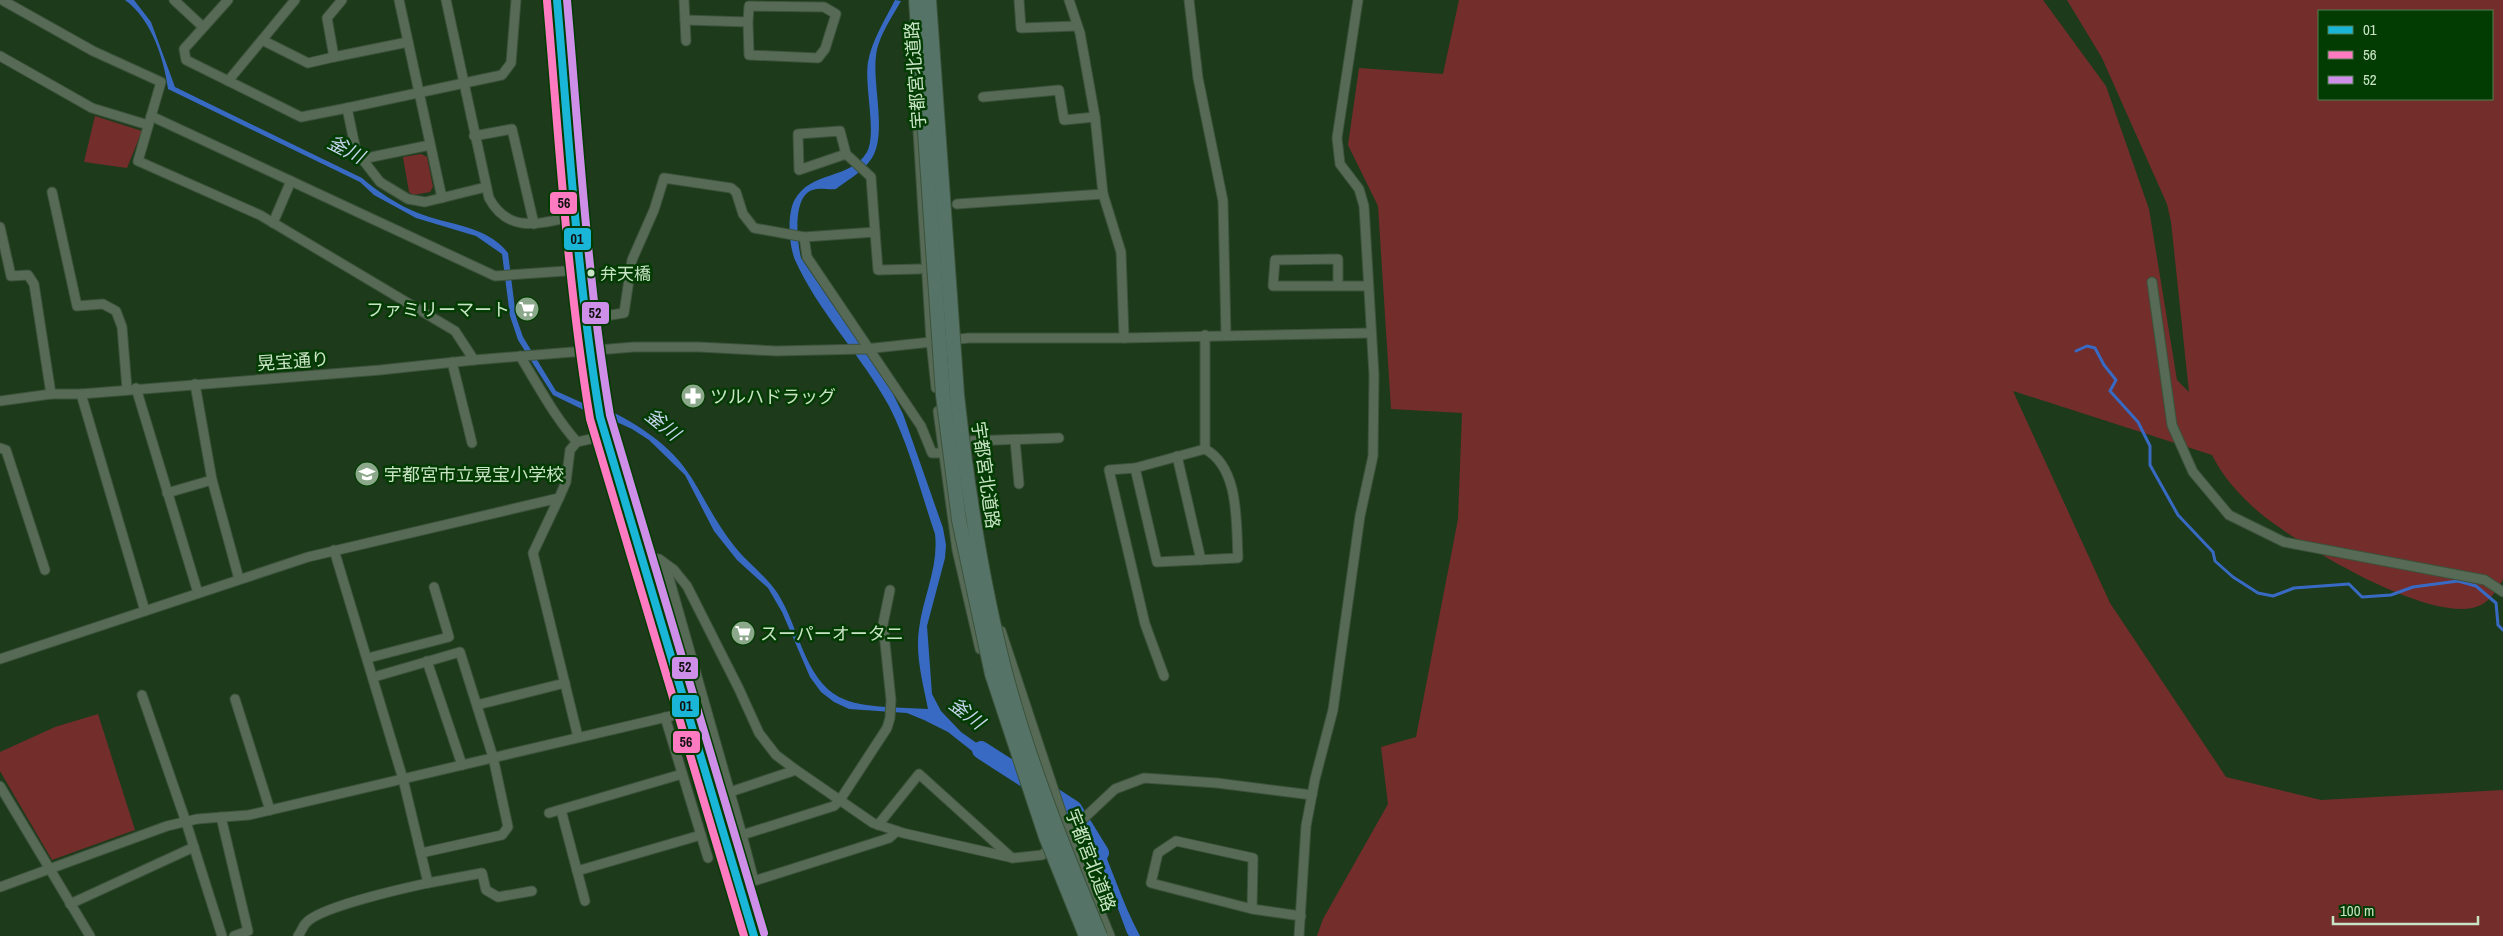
<svg xmlns="http://www.w3.org/2000/svg" width="2503" height="936" viewBox="0 0 2503 936" font-family="'Archivo Narrow','Noto Sans JP',sans-serif">
<style>
.green{fill:#732d2b;fill-rule:evenodd}
.water{fill:#386ac4}
.lines{fill:none;stroke-linecap:round;stroke-linejoin:round}
.stream{stroke:#386ac4;stroke-width:3}
.river{stroke:#386ac4;stroke-width:18}
.minor-casing{stroke:#3c533b;stroke-width:11}
.highway-casing{stroke:#3c533b;stroke-width:16}
.minor{stroke:#576a56;stroke-width:9}
.highway{stroke:#557366;stroke-width:14}
.highway-bridge-casing{stroke:#3c533b;stroke-width:16;stroke-linecap:butt}
.highway-bridge{stroke:#557366;stroke-width:14}
.bus-1-casing{stroke:#033c02;stroke-width:11}
.bus-2-casing{stroke:#033c02;stroke-width:11}
.bus-3-casing{stroke:#033c02;stroke-width:11}
.bus-1{stroke:#1ab6d8;stroke-width:8}
.bus-2{stroke:#fe7ac1;stroke-width:8}
.bus-3{stroke:#ce8fe9;stroke-width:8}
.bus-dot{fill:#c8e4c5;stroke:#033c02;stroke-width:2}
.labels{text-anchor:middle;dominant-baseline:central;stroke-width:5;stroke-linejoin:round;paint-order:stroke}
.bus-label{font-size:17px;fill:#c8e4c5;stroke:#033c02;text-anchor:start}
.street-label{font-size:18px;fill:#c8e4c5;stroke:#033c02}
.poi-label{font-size:18px;fill:#c8e4c5;stroke:#033c02;text-anchor:start}
.water-label{font-size:19px;font-style:italic;fill:#c7d5f0;stroke:#033c02}
.line-badge{stroke:#033c02;stroke-width:2}
.pale-badge-label{font-size:14px;text-anchor:middle;font-weight:bold;fill:#111}
</style>
<rect width="100%" height="100%" fill="#1d3a1b"/>
<g class="green">
<path d="M1459,0h584l63,86 43,123 28,171 12,12 -18,-170 -4,-18 -65,-146 -35,-58h436v580c-6,9 -12,20 -22,25 -46,24 -194,-66 -229,-99 -16,-15 -30,-31 -40,-51l-199,-64 97,212 116,174 95,23 182,-10v146h-1186l6,-17 65,-115 -7,-57 35,-10 42,-218 4,-106 -71,-4 -13,-203 -30,-61 11,-77 84,6zM2319,11h173v88h-173z"/>
<polygon points="95,116 142,131 127,168 84,162"/>
<polygon points="421,154 427,157 433,187 430,192 413,195 409,192 403,157"/>
<polygon points="98,714 135,830 52,860 0,771 0,752 55,727"/>
</g>
<g class="water">
<path d="M125,0h9l17,22 24,65 187,91c16,14 36,27 56,35 29,12 69,12 90,40l8,64 7,20 33,54 31,14 1,7 -35,-17 -35,-55 -8,-24 -8,-62 -26,-18 -60,-18 -42,-23 -14,-13 -192,-93c-4,-31 -17,-70 -43,-89z"/>
<path d="M895,0l6,1c-9,16 -23,36 -25,55 -4,30 13,83 -7,106 -8,11 -23,19 -33,27 -7,1 -13,-1 -19,0 -26,2 -20,52 -16,69l91,134 11,22 40,114 3,17 -1,13 -18,68 5,68 9,17 20,21 41,29 -6,9 -48,-38 -24,-12 -17,-7 -58,-4 -15,-7 -13,-10 -11,-15 -28,-65 -14,-24 -31,-28 -23,-29 -29,-56 -36,-35 -17,-11 -24,-11 -1,-9c33,17 64,36 84,68 15,24 26,48 44,70 15,19 36,32 47,54 17,30 24,78 57,96 23,12 64,10 89,12 -5,-26 -13,-54 -9,-80 4,-32 20,-63 16,-95 -14,-41 -26,-89 -46,-128 -27,-50 -70,-93 -94,-146 -6,-15 -8,-44 -1,-59 16,-31 57,-21 73,-49 10,-19 -3,-66 1,-90 4,-22 17,-42 27,-62z"/>
<path d="M1094,829c17,35 27,72 46,107h-11l-2,-3 -27,-73 -13,-26z"/>
</g>
<g class="lines">
<polyline class="stream" points="2076,351 2087,346 2095,348 2104,365 2116,380 2110,391 2138,422 2150,446 2150,465 2178,515 2213,552 2215,561 2233,577 2258,593 2273,596 2294,588 2349,584 2362,597 2391,595 2413,587 2458,581 2476,586 2496,603 2498,625 2503,630"/>
<polyline class="river" points="981,750 1073,809 1100,853"/>
<defs>
<g id="minor">
<polyline points="2,0 93,51 161,82 138,161 260,215 455,331 474,360"/>
<polyline points="174,0 203,27"/>
<polyline points="228,0 184,49 186,60 301,117 347,108 356,151 380,182 408,199 425,202 486,187"/>
<polyline points="295,0 262,40 308,63 334,57 327,18 342,0"/>
<polyline points="399,0 442,198"/>
<path d="M446,0l43,198c20,37 52,25 86,18"/>
<polyline points="684,0 686,41"/>
<polyline points="1019,0 1021,28 1077,26"/>
<polyline points="1069,0 1080,33 1095,117 1103,194 1121,252 1124,338 1370,333"/>
<polyline points="1189,0 1198,78 1223,201 1226,335"/>
<polyline points="685,20 748,22 749,55 818,58 825,49 836,14 824,7 749,6 748,22"/>
<polyline points="0,56 92,108 148,125"/>
<polyline points="334,57 408,42"/>
<polyline points="228,81 262,40"/>
<polyline points="983,97 1059,90 1064,120 1095,117"/>
<polyline points="916,99 931,341 936,388"/>
<polyline points="347,108 502,75 511,63 516,0"/>
<polyline points="151,116 495,276 580,270"/>
<polyline points="474,136 512,129 534,224"/>
<polyline points="846,154 799,170 798,134 840,131 846,154 871,177 875,232 804,237 807,257 921,426 932,453 943,453"/>
<polyline points="362,159 430,145"/>
<polyline points="52,192 77,306 103,304 116,311 122,327 127,389"/>
<polyline points="957,204 1103,194"/>
<polyline points="273,223 291,181"/>
<polyline points="0,227 11,276 28,275 34,284 51,394"/>
<polyline points="875,232 878,270 920,269"/>
<polyline points="2152,282 2172,425 2193,472 2229,515 2284,542 2485,580 2503,592"/>
<polyline points="1338,285 1338,259 1275,260 1273,286 1368,286"/>
<polyline points="585,319 624,313 632,260 654,210 664,178 731,188 736,192 743,214 754,228 804,237"/>
<path d="M520,356c18,29 34,60 57,86l27,-6"/>
<polyline points="452,362 472,443"/>
<polyline points="195,384 212,480 239,579"/>
<polyline points="136,388 198,593"/>
<polyline points="81,394 145,611"/>
<polyline points="0,401 51,394 81,394 380,370 474,360 634,347 699,347 776,351 865,349 969,338 1124,338"/>
<polyline points="938,411 957,550 980,649"/>
<polyline points="1015,440 1019,484"/>
<polyline points="969,441 1059,438"/>
<polyline points="0,448 6,450 45,570"/>
<polyline points="1177,456 1201,560"/>
<path d="M1135,468l22,94 81,-4c-2,-34 2,-90 -33,-109"/>
<polyline points="167,493 212,480"/>
<polyline points="559,498 566,482 570,450 577,442"/>
<polyline points="641,555 659,559 674,570 687,586 739,689 759,733 776,755 796,770 873,823 903,833 1013,858 1042,855 1053,846"/>
<polyline points="665,564 742,835"/>
<polyline points="890,590 883,624 891,700 890,718 887,728 840,800 834,806 742,835 754,881 880,841 889,838 897,831"/>
<polyline points="1001,631 1068,833 1110,936"/>
<polyline points="368,658 449,637 434,587"/>
<polyline points="0,659 308,557 559,498 533,553 578,737"/>
<polyline points="427,661 462,765"/>
<polyline points="1164,676 1145,624 1109,470 1135,468 1205,449 1205,335"/>
<polyline points="374,677 460,652 493,757 508,827 502,835 421,853"/>
<polyline points="142,695 186,822 222,936"/>
<polyline points="235,699 270,810"/>
<polyline points="477,705 565,683"/>
<polyline points="665,717 708,858"/>
<polyline points="0,786 90,936"/>
<polyline points="730,792 796,770"/>
<polyline points="561,810 585,901"/>
<polyline points="549,813 682,774"/>
<polyline points="221,817 248,931 234,936"/>
<polyline points="878,825 919,774 1012,858"/>
<polyline points="1065,836 1115,789 1144,778 1217,783 1312,795"/>
<polyline points="577,871 701,835"/>
<polyline points="428,883 482,873 486,890 498,897 532,891"/>
<polyline points="0,887 167,826 197,819 249,815 688,712"/>
<polyline points="70,904 194,847"/>
<polyline points="1252,909 1253,858 1176,841 1158,853 1151,883 1252,909 1301,916"/>
<path d="M298,936c3,-4 5,-10 8,-13 13,-16 99,-35 122,-40l-25,-104 -69,-229"/>
<polyline points="1299,936 1306,826 1315,779 1333,710 1360,516 1373,456 1374,375 1364,206 1359,189 1340,164 1337,138 1358,0"/>
</g>
<polyline id="highway" points="557,0 580,270 589,350 600,417 754,936"/>
</defs>
<use href="#minor" class="minor-casing"/>
<use href="#highway" class="highway-casing"/>
<use href="#minor" class="minor"/>
<use href="#highway" class="highway"/>
<defs>
<g id="highway-bridge">
<polyline points="916,0 943,395 959,520 992,674 1046,837 1086,936"/>
<path d="M929,0l28,395c10,92 24,183 47,273 24,92 60,181 96,268"/>
</g>
</defs>
<use href="#highway-bridge" class="highway-bridge-casing"/>
<use href="#highway-bridge" class="highway-bridge"/>
<defs>
<path id="bus-1" d="M557,0c12,139 20,279 43,417l154,519"/>
<path id="bus-2" d="M547,1c12,139 20,279 43,418l154,517"/>
<path id="bus-3" d="M567,0c12,138 20,278 43,415l154,518"/>
</defs>
<use href="#bus-1" class="bus-1-casing"/>
<use href="#bus-2" class="bus-2-casing"/>
<use href="#bus-3" class="bus-3-casing"/>
<use href="#bus-1" class="bus-1"/>
<use href="#bus-2" class="bus-2"/>
<use href="#bus-3" class="bus-3"/>
</g>
<defs>
<symbol id="supermarket-disc" viewBox="-11 -11 22 22"><circle r="9.5" fill="#8ca88a" stroke="#033c02"/><path d="M-6-5.5h2.5l.6 2H6L4.5 2H-2.5L-4.4-4H-6ZM-1.5 3.2a1.3 1.3 0 1 0 .1 0ZM3 3.2a1.3 1.3 0 1 0 .1 0Z" fill="#fff"/></symbol>
<symbol id="pharmacy-disc" viewBox="-11 -11 22 22"><circle r="9.5" fill="#8ca88a" stroke="#033c02"/><path d="M-2-6h4v4h4v4h-4v4h-4v-4h-4v-4h4Z" fill="#fff"/></symbol>
<symbol id="school-disc" viewBox="-11 -11 22 22"><circle r="9.5" fill="#8ca88a" stroke="#033c02"/><path d="M0-5L7-2L0 1L-7-2ZM-4 1L0 2.5L4 1V4Q0 6-4 4Z" fill="#fff"/></symbol>
</defs>
<g fill-rule="evenodd">
<use href="#supermarket-disc" x="513" y="295" width="28" height="28"/>
<use href="#pharmacy-disc" x="679" y="382" width="28" height="28"/>
<use href="#school-disc" x="353" y="460" width="28" height="28"/>
<use href="#supermarket-disc" x="729" y="619" width="28" height="28"/>
</g>
<circle class="bus-dot" cx="591" cy="273" r="4.5"/>
<g class="labels">
<g class="bus-label">
<text x="600" y="273">弁天橋</text>
</g>
<g class="street-label">
<text transform="translate(915 75) rotate(-94)">宇都宮北道路</text>
<text transform="translate(293 361) rotate(-4)">晃宝通り</text>
<text transform="translate(986 475) rotate(82)">宇都宮北道路</text>
<text transform="translate(1091 860) rotate(69)">宇都宮北道路</text>
</g>
<g class="poi-label">
<text x="510" y="309" text-anchor="end">ファミリーマート</text>
<text x="710" y="396">ツルハドラッグ</text>
<text x="384" y="474">宇都宮市立晃宝小学校</text>
<text x="760" y="633">スーパーオータニ</text>
</g>
<g class="water-label">
<text transform="translate(346 149) rotate(27)">釜川</text>
<text transform="translate(663 424) rotate(39)">釜川</text>
<text transform="translate(967 713) rotate(38)">釜川</text>
</g>
</g>
<g class="line-badge">
<rect x="549" y="191" width="29" height="24" rx="5" fill="#fe7ac1"/>
<rect x="563" y="227" width="29" height="24" rx="5" fill="#1ab6d8"/>
<rect x="581" y="301" width="29" height="24" rx="5" fill="#ce8fe9"/>
<rect x="671" y="656" width="28" height="24" rx="5" fill="#ce8fe9"/>
<rect x="671" y="694" width="29" height="24" rx="5" fill="#1ab6d8"/>
<rect x="672" y="730" width="29" height="24" rx="5" fill="#fe7ac1"/>
</g>
<g class="pale-badge-label">
<text x="564" y="208">56</text>
<text x="577" y="244">01</text>
<text x="595" y="318">52</text>
<text x="685" y="672">52</text>
<text x="686" y="711">01</text>
<text x="686" y="747">56</text>
</g>
<rect x="2318" y="10" width="175" height="90" fill="#033c02" stroke="#527f50"/>
<rect x="2328" y="26" width="25" height="8" fill="#1ab6d8" stroke="#527f50"/>
<text x="2363" y="35" font-size="15" fill="#c8e4c5">01</text>
<rect x="2328" y="51" width="25" height="8" fill="#fe7ac1" stroke="#527f50"/>
<text x="2363" y="60" font-size="15" fill="#c8e4c5">56</text>
<rect x="2328" y="76" width="25" height="8" fill="#ce8fe9" stroke="#527f50"/>
<text x="2363" y="85" font-size="15" fill="#c8e4c5">52</text>
<path d="M2333 916v8h145v-8" fill="none" stroke="#c8e4c5" stroke-width="2.5"/>
<text x="2340" y="916" font-size="15" fill="#c8e4c5" stroke="#033c02" stroke-width="4" paint-order="stroke">100 m</text>
</svg>
